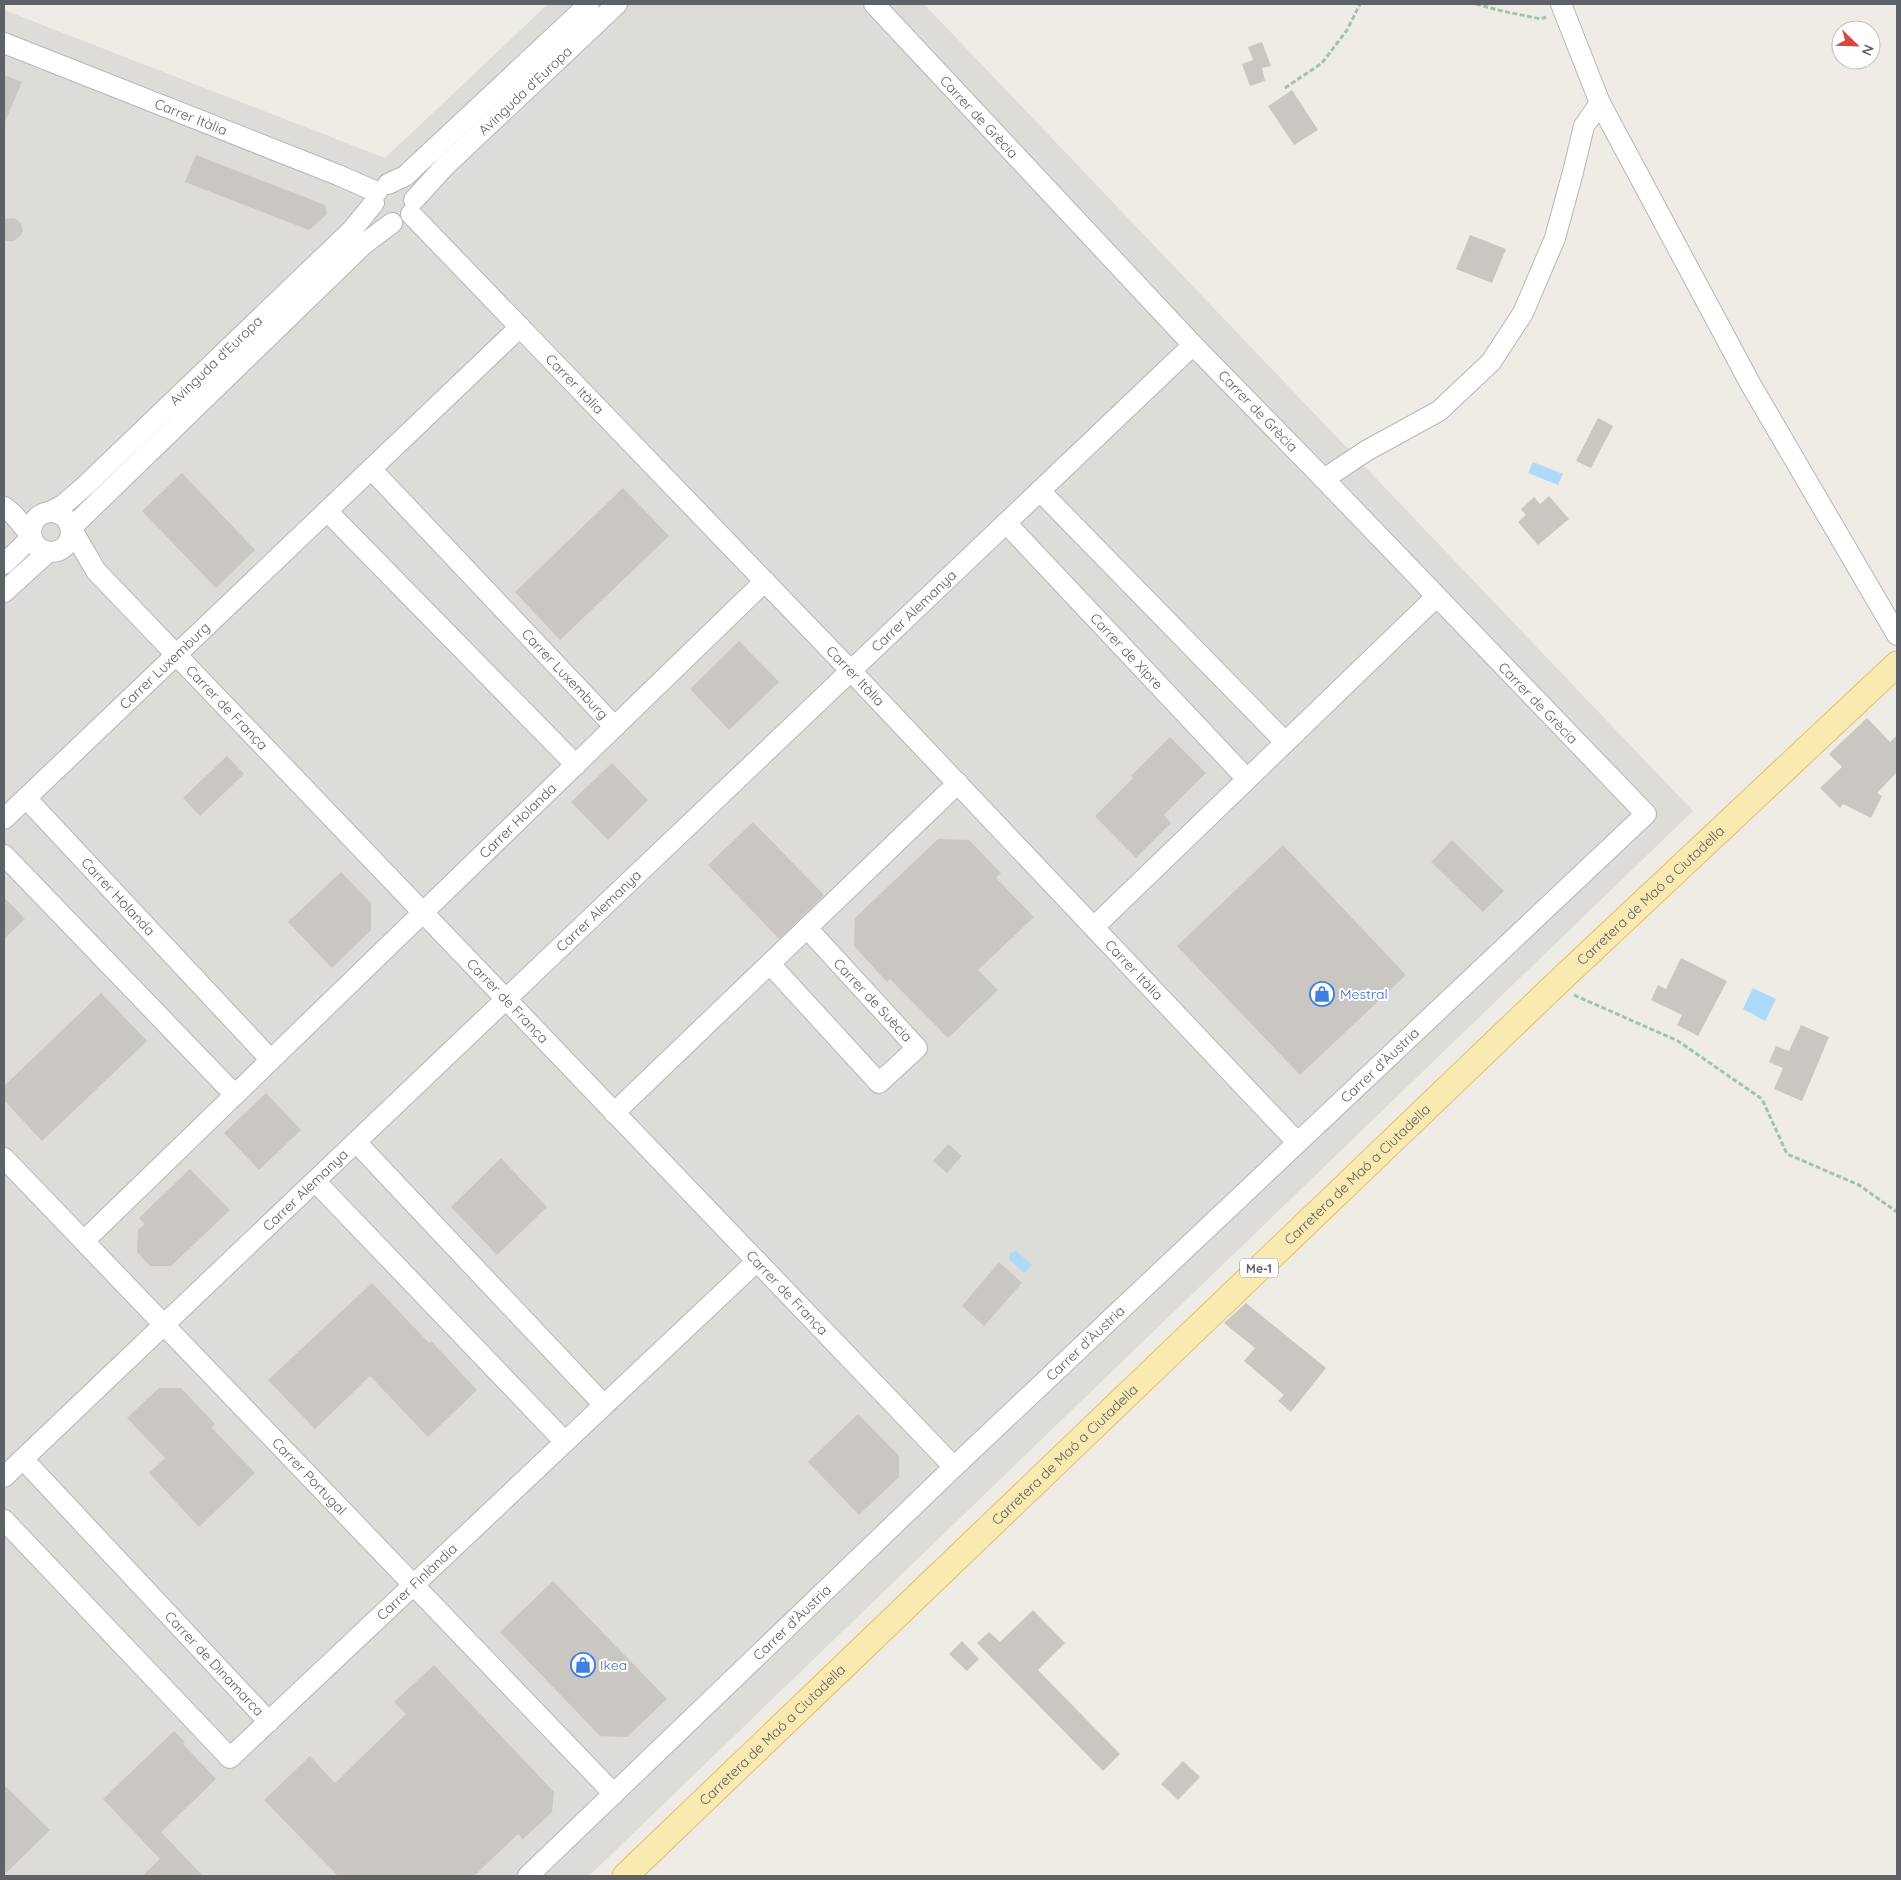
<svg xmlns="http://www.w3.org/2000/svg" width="1901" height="1880" viewBox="0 0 1901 1880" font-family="Quicksand,sans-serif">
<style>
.industrial{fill:#dedcd8}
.water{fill:#addaf8}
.building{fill:#cac7c3}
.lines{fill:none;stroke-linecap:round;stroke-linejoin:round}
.minor-casing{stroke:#b3b6ba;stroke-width:22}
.major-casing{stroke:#e6be68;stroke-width:27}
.path{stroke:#9ec5a8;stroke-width:3;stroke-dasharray:5 2.5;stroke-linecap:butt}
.minor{stroke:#fff;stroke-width:20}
.major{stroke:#f8eab1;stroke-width:25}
.labels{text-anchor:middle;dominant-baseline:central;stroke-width:4;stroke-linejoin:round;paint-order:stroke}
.shield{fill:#fff;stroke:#8e9093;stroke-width:1}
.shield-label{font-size:12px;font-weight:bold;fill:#5e6165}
.street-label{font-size:14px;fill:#5e6165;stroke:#fff}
.shop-label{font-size:14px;fill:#366cbe;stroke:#fff;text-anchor:start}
</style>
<rect width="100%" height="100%" fill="#efece6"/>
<polygon class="industrial" points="548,4 924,4 1693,811 589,1876 4,1876 4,10 385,158"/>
<g class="water">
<polygon points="1533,462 1563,474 1558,485 1528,473"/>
<polygon points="1753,988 1776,999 1765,1021 1743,1009"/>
<polygon points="1016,1251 1032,1265 1024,1273 1009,1259 1010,1253"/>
</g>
<g class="building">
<polygon points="1262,42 1271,66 1262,68 1265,81 1250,86 1242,64 1253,60 1248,47"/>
<polygon points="4,75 22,82 4,124"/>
<polygon points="1292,90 1318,130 1294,145 1268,106"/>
<polygon points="196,155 325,205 327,214 309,230 185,182"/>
<polygon points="14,218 21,223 23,231 21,235 14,241 4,241 4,219"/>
<polygon points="1470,235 1506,249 1492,283 1456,269"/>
<polygon points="1598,418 1613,426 1591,468 1576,461"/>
<polygon points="182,473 255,550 216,588 142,511"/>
<polygon points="623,488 669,536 560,640 515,592"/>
<polygon points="1549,496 1569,519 1538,545 1518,522 1526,515 1521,509 1534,497 1540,504"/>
<polygon points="739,641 779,682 729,730 690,689"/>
<polygon points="1867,718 1890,742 1897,735 1897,772 1877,793 1882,796 1871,818 1843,804 1840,808 1820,788 1842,767 1829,754"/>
<polygon points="1170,737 1206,773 1164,815 1171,823 1136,858 1095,816 1133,778 1131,776"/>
<polygon points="227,756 244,774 200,816 183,798"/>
<polygon points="612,763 648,800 608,840 571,802"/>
<polygon points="753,822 824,895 779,939 708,865"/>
<polygon points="938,839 969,840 1001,873 996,878 1034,917 978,970 998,990 948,1038 890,979 887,982 854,946 855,918"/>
<polygon points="1452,840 1504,891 1483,912 1431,862"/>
<polygon points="1283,845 1406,975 1300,1075 1177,946"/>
<polygon points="341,872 371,903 371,930 332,968 288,922"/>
<polygon points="4,897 25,919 4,939"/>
<polygon points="1681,958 1727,981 1698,1036 1677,1025 1682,1015 1651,1000 1658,985 1666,989"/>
<polygon points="101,993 147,1041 42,1141 4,1100 4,1086"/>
<polygon points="1801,1025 1829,1037 1802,1101 1774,1089 1783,1068 1769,1062 1776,1046 1789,1051"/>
<polygon points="266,1093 301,1130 259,1170 224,1133"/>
<polygon points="948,1144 962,1156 947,1173 933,1161"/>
<polygon points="501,1158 547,1207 497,1255 451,1207"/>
<polygon points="190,1169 230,1210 171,1266 150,1266 137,1252 138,1230 145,1224 139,1218"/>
<polygon points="999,1262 1022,1283 984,1326 962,1306"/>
<polygon points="372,1283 429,1343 431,1341 477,1390 428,1437 370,1376 315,1429 268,1380"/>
<polygon points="1246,1303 1326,1368 1291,1412 1278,1401 1284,1395 1244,1361 1255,1348 1224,1323"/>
<polygon points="159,1388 181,1388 215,1424 212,1428 255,1473 199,1527 149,1473 165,1458 127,1418"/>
<polygon points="858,1414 899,1456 899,1477 859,1515 808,1462"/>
<polygon points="553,1581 667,1699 627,1737 600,1736 500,1632"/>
<polygon points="1033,1610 1065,1643 1038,1670 1120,1754 1103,1771 977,1643 989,1632 1000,1642"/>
<polygon points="962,1641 979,1659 967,1671 949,1654"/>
<polygon points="434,1665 554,1792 552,1812 523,1839 518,1834 474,1876 338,1876 264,1800 310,1756 335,1783 406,1714 394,1702"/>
<polygon points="174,1731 185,1742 183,1744 216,1779 161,1832 203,1876 142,1876 160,1859 103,1799"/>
<polygon points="1183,1761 1200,1777 1178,1800 1161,1784"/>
<polygon points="4,1785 50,1830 4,1875"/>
</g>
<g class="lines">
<defs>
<g id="minor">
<polyline points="1561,4 1600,103 1751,385 1897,635"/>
<path id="s1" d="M4,43l334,132 39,17"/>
<polyline points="388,184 405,176 589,4"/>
<path id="s2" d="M414,200l31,-34 172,-162"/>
<path id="s3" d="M411,214l440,457 446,471"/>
<path id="s4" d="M392,223l-28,21 -293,284 25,43 858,896"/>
<path id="s5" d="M372,470l243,257"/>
<polyline points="1324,479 1366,451 1439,411 1491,362 1523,313 1555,238 1573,172 1584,126 1600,103"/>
<polyline points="1040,491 1285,742"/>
<polyline points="4,507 13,514 32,537 4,564"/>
<polyline points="327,511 576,765"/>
<circle cx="51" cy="532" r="20"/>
<path id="s6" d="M50,512l13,-7 23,-20 266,-255 22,-27"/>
<path id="s7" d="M1006,523l241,256"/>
<polyline points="4,592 48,552"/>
<path id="s8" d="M26,798l245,262"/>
<path id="s9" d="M4,819l516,-492"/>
<polyline points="4,855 235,1095"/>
<polyline points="1094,927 1436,597"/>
<polyline points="770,964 879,1083 917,1048 807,928"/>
<polyline points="614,1113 958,783"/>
<polyline points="356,1142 604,1405"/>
<path id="s10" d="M4,1158l610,636"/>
<polyline points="315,1181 565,1442"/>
<path id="s11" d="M84,1241l681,-660"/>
<path id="s12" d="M23,1459l246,263"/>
<path id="s13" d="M4,1477l1189,-1132"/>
<path id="s14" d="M4,1520l226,238 527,-497"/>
<path id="s15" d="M528,1876l426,-409 692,-653 -322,-335 -131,-134 -319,-341"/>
</g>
<g id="major">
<path id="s16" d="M625,1876l929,-890 343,-322"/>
</g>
</defs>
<use href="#minor" class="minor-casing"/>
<use href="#major" class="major-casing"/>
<g class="path">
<polyline points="1476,4 1502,11 1541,19 1546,17"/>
<polyline points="1285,88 1322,63 1347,30 1360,4"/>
<polyline points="1574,995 1678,1041 1762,1099 1787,1154 1859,1185 1897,1212"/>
</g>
<use href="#minor" class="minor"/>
<use href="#major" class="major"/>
</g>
<defs>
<symbol id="shop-ring" viewBox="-11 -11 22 22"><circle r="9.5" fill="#fff" stroke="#3f7fe0" stroke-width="1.5"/><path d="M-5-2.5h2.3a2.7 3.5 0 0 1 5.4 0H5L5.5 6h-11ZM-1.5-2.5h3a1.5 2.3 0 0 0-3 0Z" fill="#3f7fe0"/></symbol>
</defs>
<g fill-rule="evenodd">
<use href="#shop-ring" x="1308" y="980" width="28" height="28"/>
<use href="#shop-ring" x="569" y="1651" width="28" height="28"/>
</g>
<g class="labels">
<rect class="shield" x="1240" y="1258.5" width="38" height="19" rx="4"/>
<g class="shield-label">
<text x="1259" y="1268">Me-1</text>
</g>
<g class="street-label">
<text stroke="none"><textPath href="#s2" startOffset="156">Avinguda d'Europa</textPath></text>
<text stroke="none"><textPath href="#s1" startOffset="201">Carrer Itàlia</textPath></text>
<text transform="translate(979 117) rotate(47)">Carrer de Grècia</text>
<text stroke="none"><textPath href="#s6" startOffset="225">Avinguda d'Europa</textPath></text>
<text stroke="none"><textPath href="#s3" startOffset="236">Carrer Itàlia</textPath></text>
<text transform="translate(1258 411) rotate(46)">Carrer de Grècia</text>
<text stroke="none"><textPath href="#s13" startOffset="1256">Carrer Alemanya</textPath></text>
<text stroke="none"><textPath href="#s7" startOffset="176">Carrer de Xipre</textPath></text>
<text stroke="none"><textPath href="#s9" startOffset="222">Carrer Luxemburg</textPath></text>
<text stroke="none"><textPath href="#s5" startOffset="281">Carrer Luxemburg</textPath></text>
<text stroke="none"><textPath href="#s3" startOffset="641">Carrer Itàlia</textPath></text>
<text transform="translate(1538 703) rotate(46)">Carrer de Grècia</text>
<text stroke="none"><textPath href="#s4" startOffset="682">Carrer de França</textPath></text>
<text stroke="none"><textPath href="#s11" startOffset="604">Carrer Holanda</textPath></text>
<text stroke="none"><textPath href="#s8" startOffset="135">Carrer Holanda</textPath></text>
<text stroke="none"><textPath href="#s16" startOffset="1419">Carretera de Maó a Ciutadella</textPath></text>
<text stroke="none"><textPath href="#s13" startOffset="821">Carrer Alemanya</textPath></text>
<text stroke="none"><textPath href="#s3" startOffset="1046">Carrer Itàlia</textPath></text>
<text transform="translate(873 1000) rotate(47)">Carrer de Suècia</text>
<text stroke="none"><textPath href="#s4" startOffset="1088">Carrer de França</textPath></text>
<text stroke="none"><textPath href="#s15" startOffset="1176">Carrer d'Àustria</textPath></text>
<text stroke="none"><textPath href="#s16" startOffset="1014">Carretera de Maó a Ciutadella</textPath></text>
<text stroke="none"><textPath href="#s13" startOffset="416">Carrer Alemanya</textPath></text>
<text stroke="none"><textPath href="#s4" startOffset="1492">Carrer de França</textPath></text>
<text stroke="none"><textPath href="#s15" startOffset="771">Carrer d'Àustria</textPath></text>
<text stroke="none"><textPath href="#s16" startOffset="609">Carretera de Maó a Ciutadella</textPath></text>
<text stroke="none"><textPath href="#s10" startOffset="441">Carrer Portugal</textPath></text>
<text stroke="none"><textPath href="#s14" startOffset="585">Carrer Finlàndia</textPath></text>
<text stroke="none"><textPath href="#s15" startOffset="366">Carrer d'Àustria</textPath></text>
<text stroke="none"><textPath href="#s12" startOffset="280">Carrer de Dinamarca</textPath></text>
<text stroke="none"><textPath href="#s16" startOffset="204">Carretera de Maó a Ciutadella</textPath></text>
</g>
<g class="shop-label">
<text x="1340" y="994">Mestral</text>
<text x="600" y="1665">Ikea</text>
</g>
</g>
<rect width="1901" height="1880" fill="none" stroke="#5e6165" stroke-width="10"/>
<g transform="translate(1856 45) rotate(113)"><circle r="24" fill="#ffffff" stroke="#bfc0c1"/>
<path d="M0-4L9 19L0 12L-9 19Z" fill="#db4540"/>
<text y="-8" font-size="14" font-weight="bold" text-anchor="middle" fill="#5e6165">N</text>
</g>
</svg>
